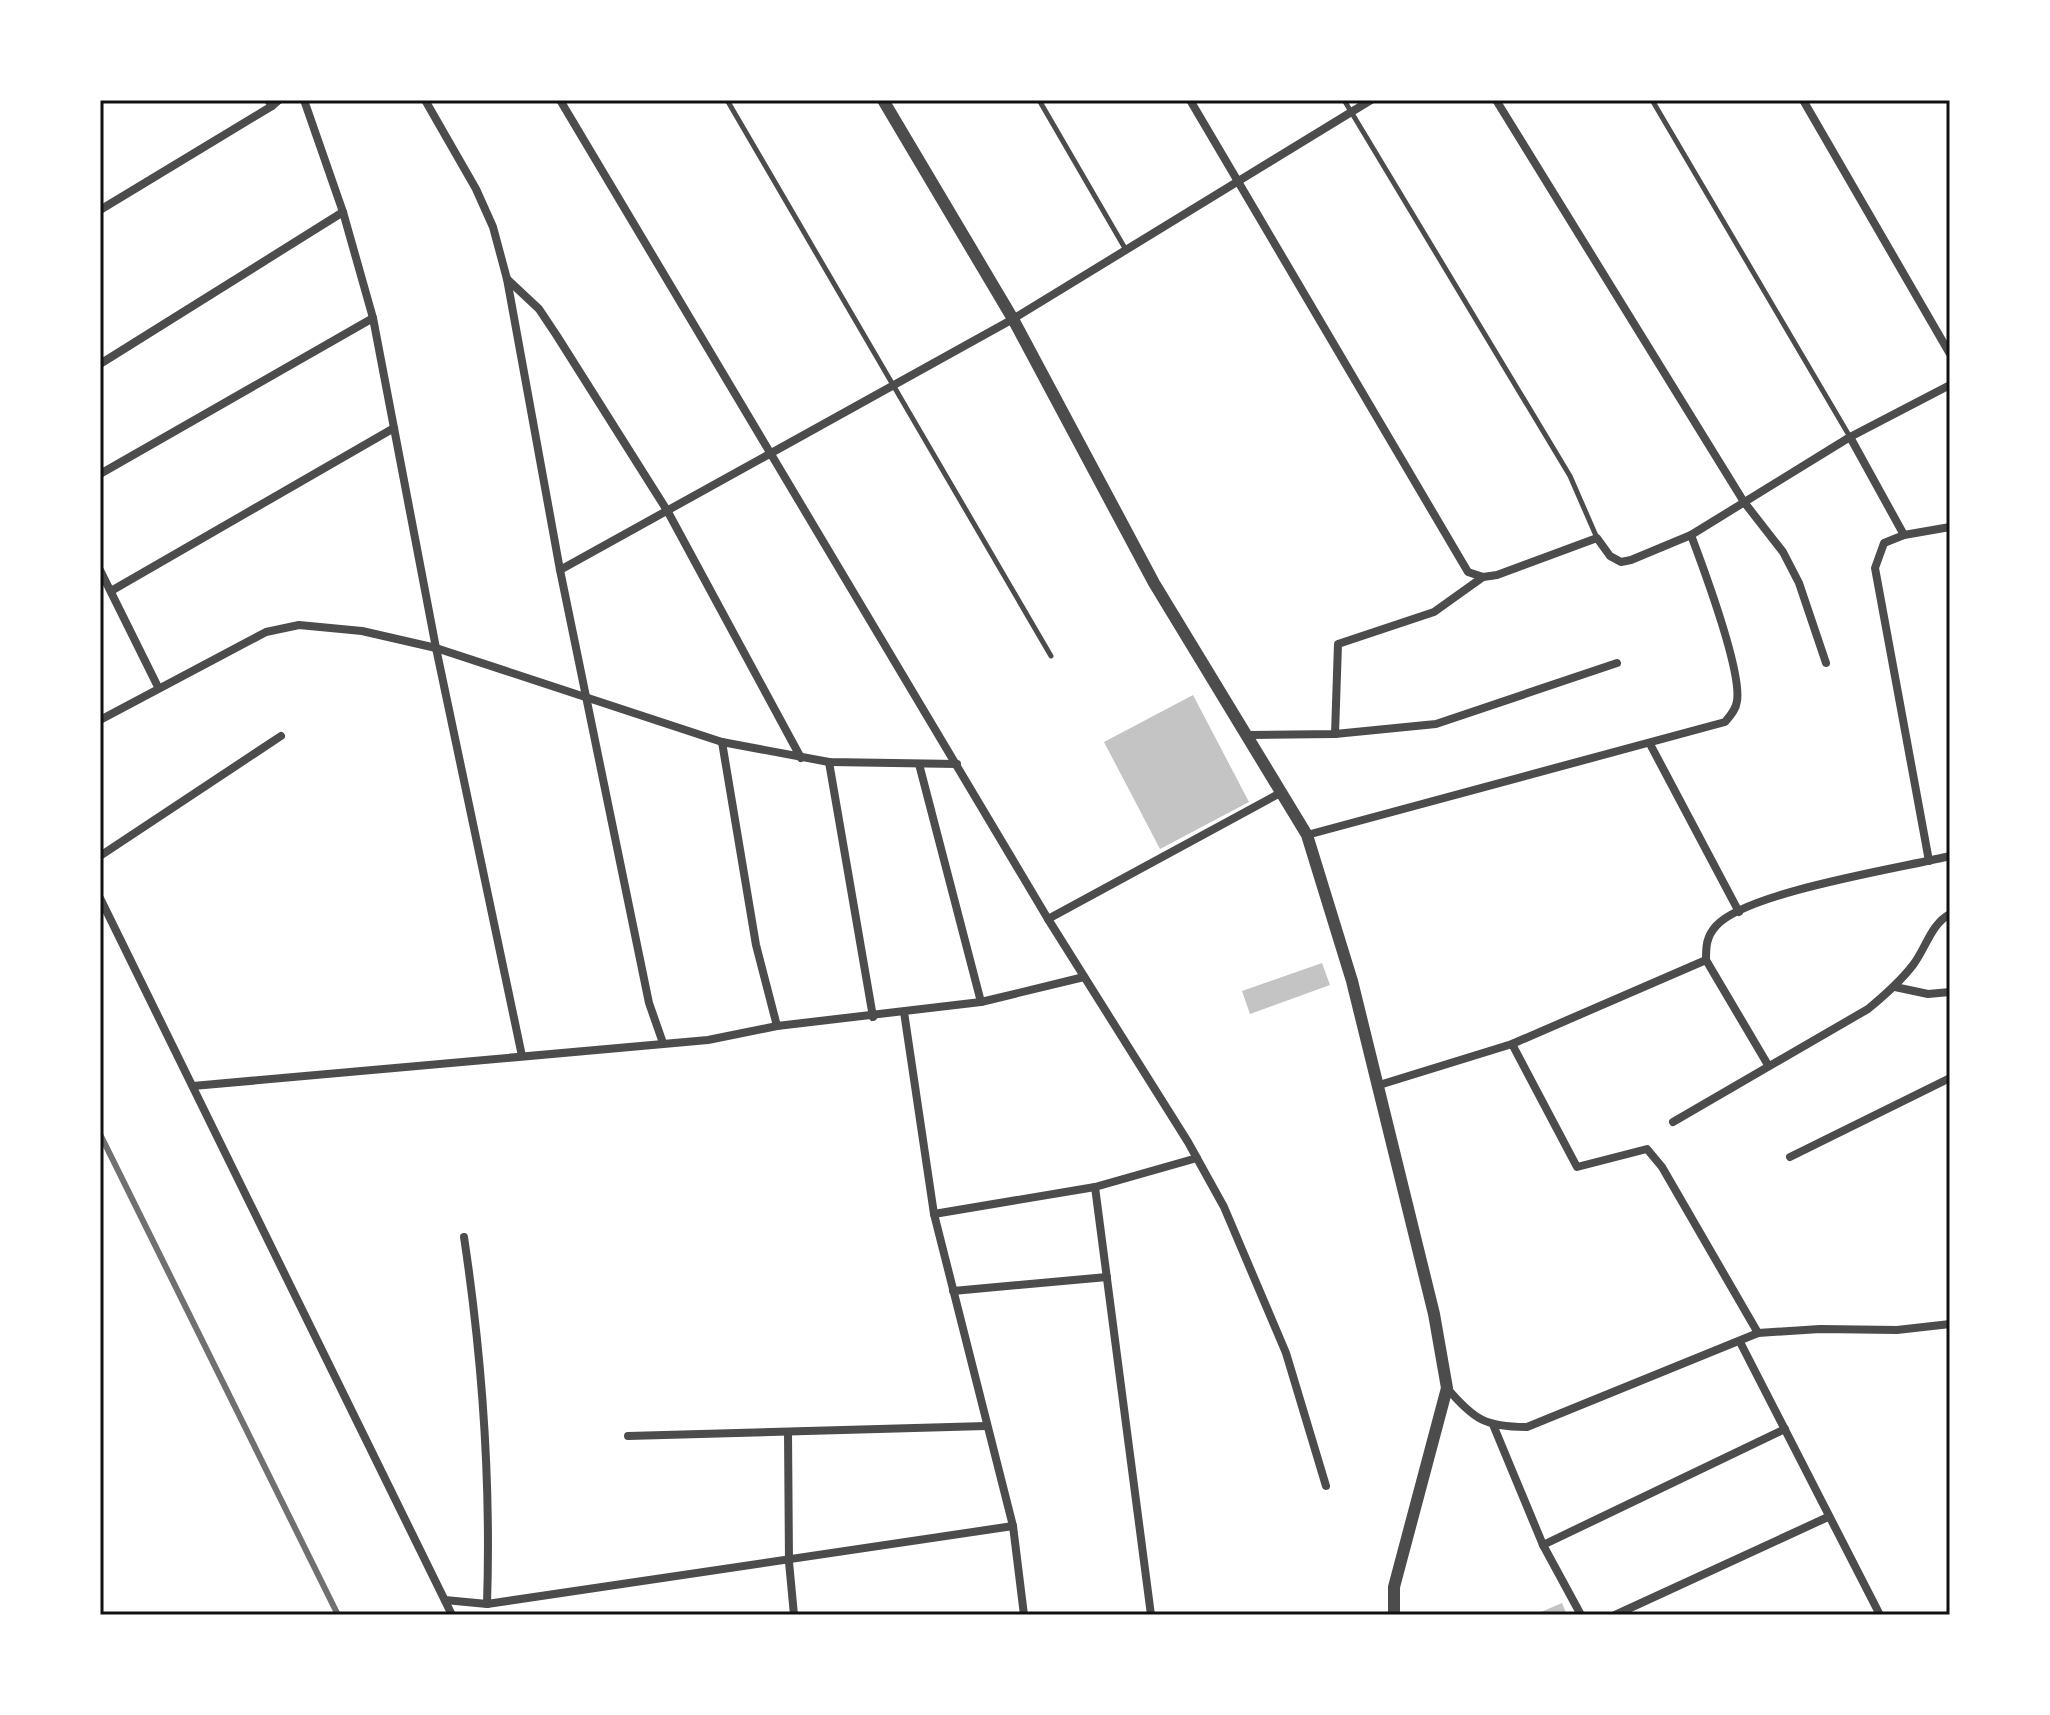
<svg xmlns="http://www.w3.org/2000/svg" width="2050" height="1715" viewBox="0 0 2050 1715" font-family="Montserrat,sans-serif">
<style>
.building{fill:#c4c4c4}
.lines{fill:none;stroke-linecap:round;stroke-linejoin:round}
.service{stroke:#4c4c4c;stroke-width:5}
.minor{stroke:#4c4c4c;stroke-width:8}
.tertiary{stroke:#4c4c4c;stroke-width:12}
.rail{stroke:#707070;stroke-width:6}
.neatline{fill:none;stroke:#111;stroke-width:3}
</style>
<rect width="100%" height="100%" fill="#fff"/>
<g class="building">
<polygon points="1193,695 1249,802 1160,849 1104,742"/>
<polygon points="1322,963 1330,985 1250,1014 1242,991"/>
<polygon points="1562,1603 1567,1615 1534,1615"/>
</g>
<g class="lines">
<g class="service">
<polyline points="727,100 1051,656"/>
<polyline points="1039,100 1126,250"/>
<polyline points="1344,100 1570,476 1597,538"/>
<polyline points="1652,100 1850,437"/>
</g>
<g class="minor">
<polyline points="268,100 272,106 279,100"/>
<polyline points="304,100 343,212 373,318 436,648 522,1056"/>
<polyline points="425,100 476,189 493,227 507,279 560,570 649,1003 663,1043"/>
<polyline points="560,100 1048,919 1188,1142 1224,1207 1286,1353 1326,1486"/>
<polyline points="1190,100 1468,572 1483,577 1497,575 1597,538 1610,556 1621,562 1631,560 1691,535 1850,437 1950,385"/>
<polyline points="1496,100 1744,502 1783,552 1799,583 1826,663"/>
<polyline points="1803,100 1950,354"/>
<polyline points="100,210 272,106"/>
<polyline points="507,279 539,309 557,336 668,512 801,758"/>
<polyline points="100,364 343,212"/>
<polyline points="1850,437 1904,535"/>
<polyline points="100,474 373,318"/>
<polyline points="100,570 158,687"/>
<polyline points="560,570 1013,319 1371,100"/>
<polyline points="111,591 394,428"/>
<polyline points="100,720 266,632 299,625 362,631 436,648 722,742 829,762 957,764"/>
<polyline points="1335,734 1338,644 1434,612 1483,577"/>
<polyline points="1248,735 1335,734 1436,724 1617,663"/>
<polyline points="722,742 756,945 777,1026"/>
<polyline points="1650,744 1739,912"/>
<polyline points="829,762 873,1017"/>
<polyline points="919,764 981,1002"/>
<path d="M1307,835l418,-113c5,-6 11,-12 12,-21 5,-31 -34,-134 -46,-166"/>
<polyline points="100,856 281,736"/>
<polyline points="1929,861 1875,568 1884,543 1904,535 1950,527"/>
<polyline points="100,898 452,1615"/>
<polyline points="1048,919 1282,792"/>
<polyline points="1895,987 1928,994 1950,992"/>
<polyline points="904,1012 934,1214 1013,1526 1024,1615"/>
<polyline points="1512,1044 1577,1167 1647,1149 1662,1167 1758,1333"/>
<path d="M1768,1065l-62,-105c0,-13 0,-23 10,-34 30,-34 185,-58 234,-70"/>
<polyline points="193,1086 708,1040 777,1026 981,1002 1084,977"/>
<polyline points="1376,1086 1512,1044 1706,960"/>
<path d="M1673,1122l195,-113c17,-14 32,-27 45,-44 13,-17 18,-41 37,-51"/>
<polyline points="1790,1157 1950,1078"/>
<polyline points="1095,1187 1151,1615"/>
<polyline points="934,1214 1095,1187 1197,1158"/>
<path d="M464,1237c18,120 27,246 23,367"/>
<polyline points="953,1291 1107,1277"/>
<polyline points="1740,1342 1880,1615"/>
<path d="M1447,1388c27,32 39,39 80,39l231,-94 62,-4 77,1 53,-6"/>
<polyline points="1494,1427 1543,1545 1581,1615"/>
<polyline points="788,1432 789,1562 794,1615"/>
<polyline points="628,1436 986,1426"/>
<polyline points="1543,1545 1785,1429"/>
<polyline points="445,1600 487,1604 1013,1526"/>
<polyline points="1615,1615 1828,1517"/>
</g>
<polyline class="tertiary" points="883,100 1013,319 1154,583 1307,835 1352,981 1434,1314 1447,1388 1394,1587 1394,1615"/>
<polyline class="rail" points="100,1134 338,1615"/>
</g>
<rect width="2050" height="1715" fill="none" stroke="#ffffff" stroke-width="204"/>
<rect x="102" y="102" width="1846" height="1511" class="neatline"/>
</svg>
